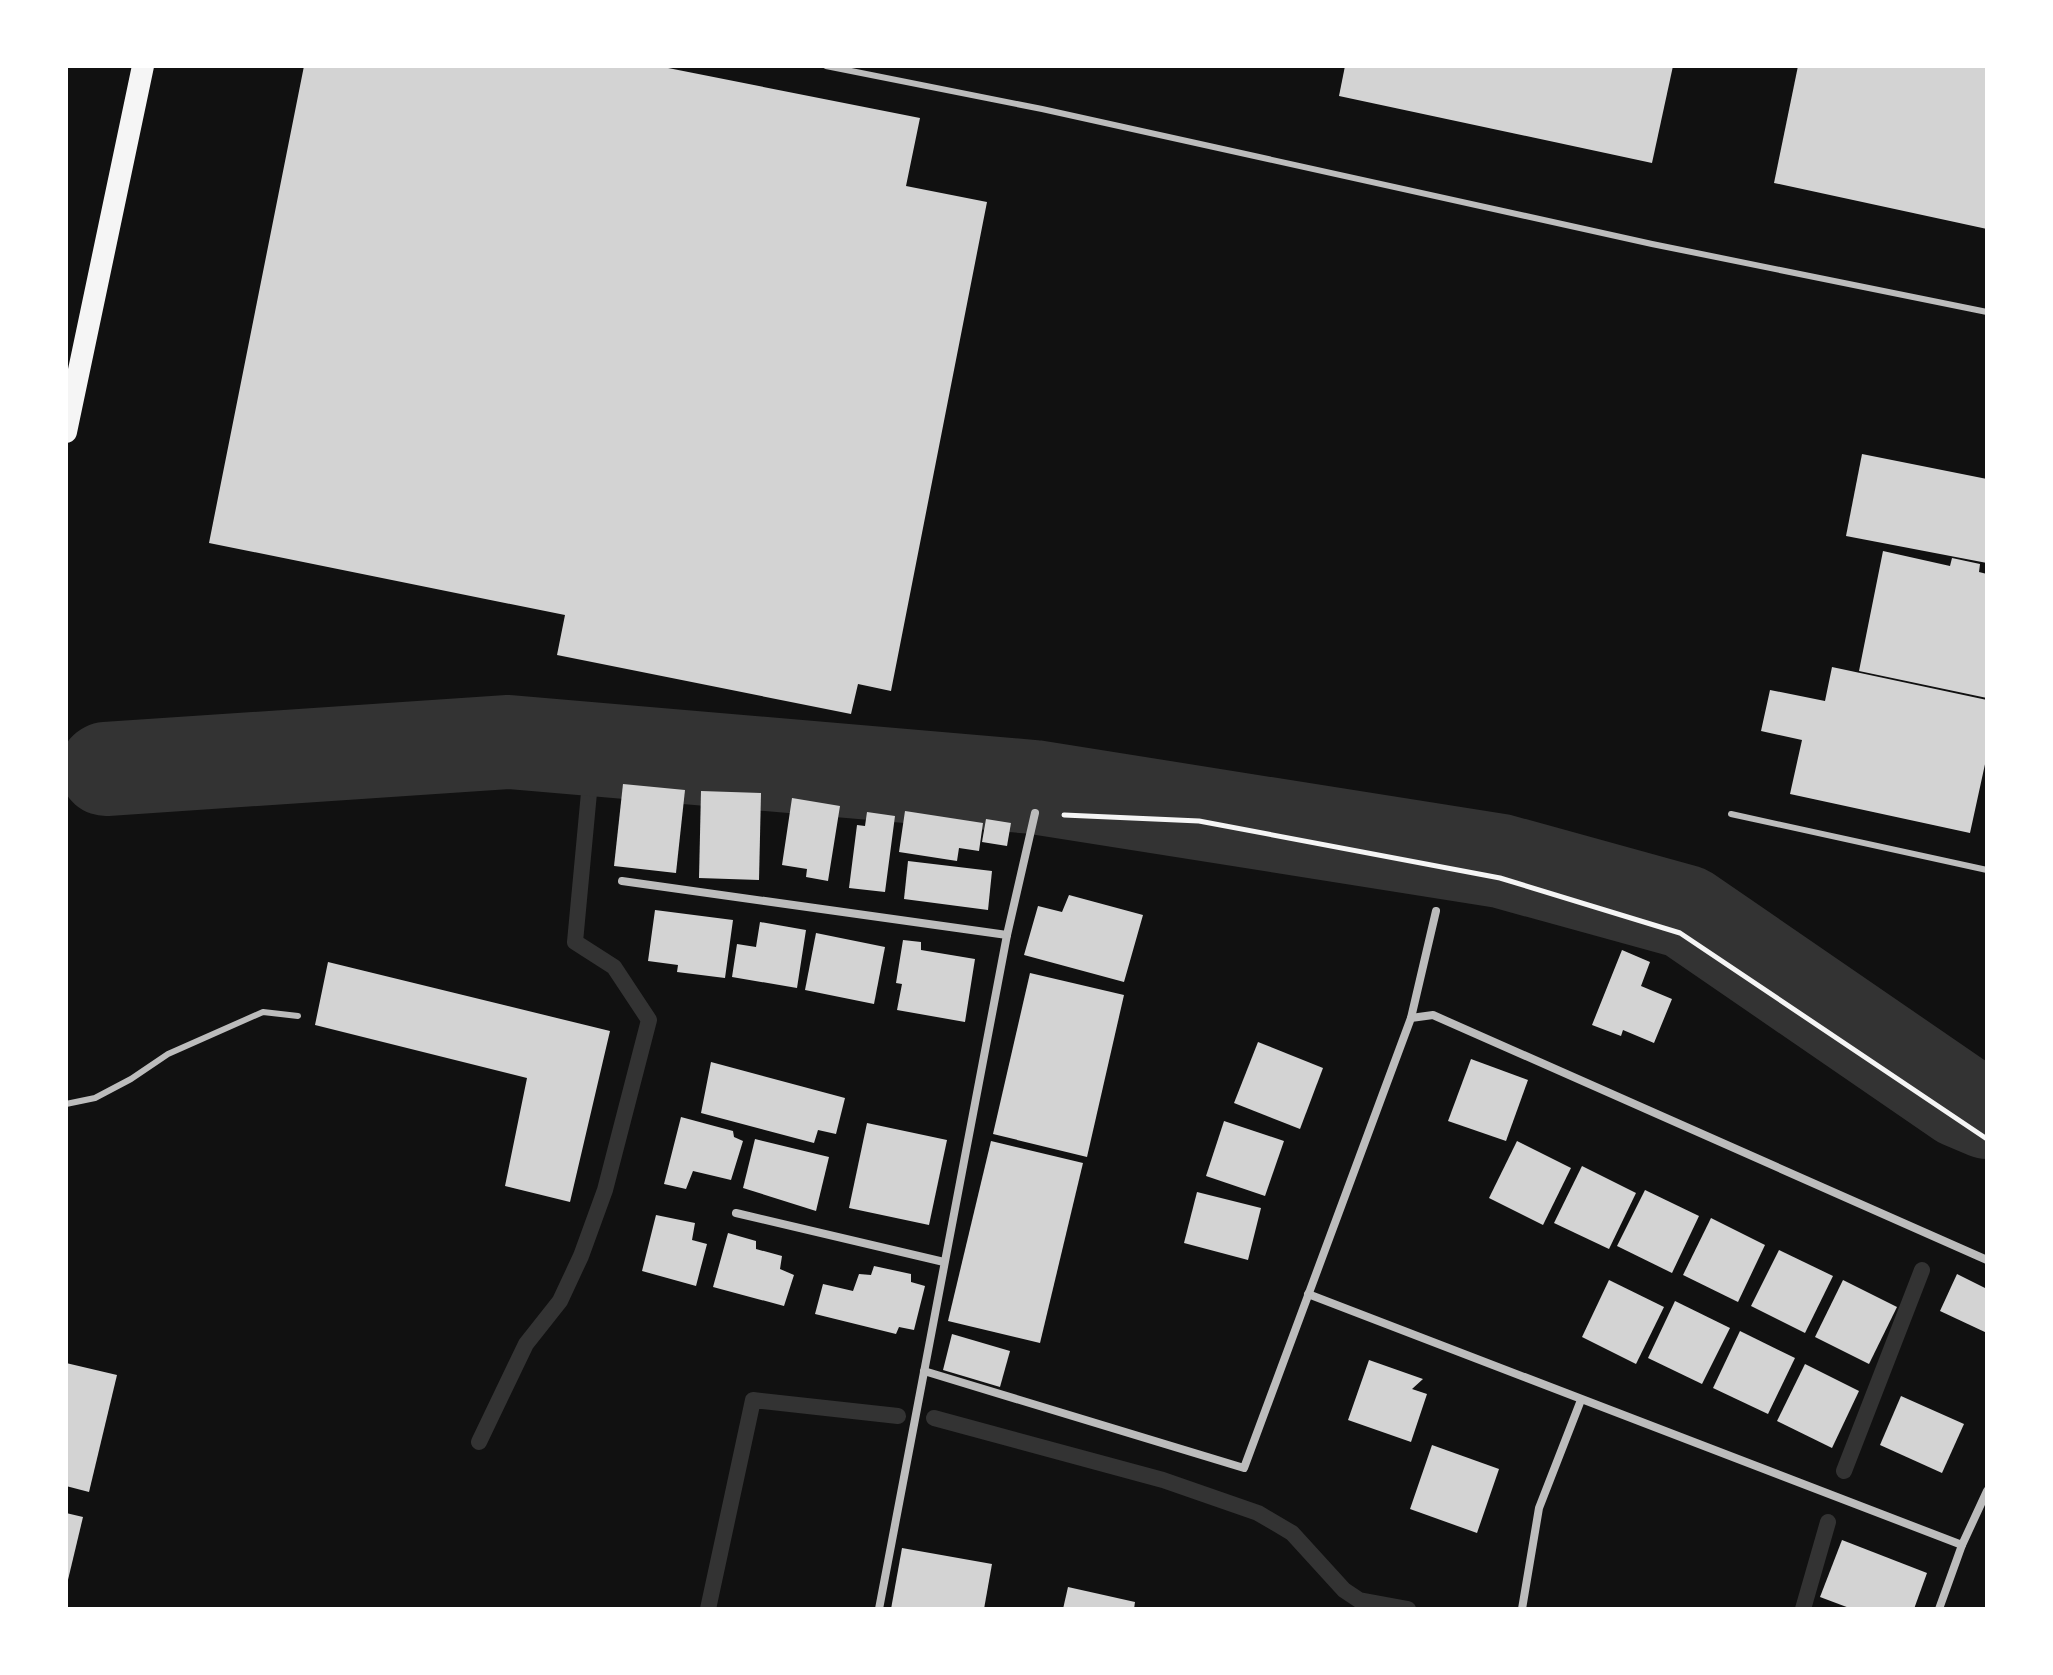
<svg xmlns="http://www.w3.org/2000/svg" width="2053" height="1675" viewBox="0 0 2053 1675" font-family="Jost,sans-serif">
<style>
.lines{fill:none;stroke-linecap:round;stroke-linejoin:round}
.stream{stroke:#333;stroke-width:16}
.river{stroke:#333;stroke-width:94}
.building{fill:#d3d3d3}
.path{stroke:#f5f5f5;stroke-width:5}
.service{stroke:#bcbcbc;stroke-width:6}
.minor{stroke:#bcbcbc;stroke-width:8}
.trunk{stroke:#f5f5f5;stroke-width:22}
</style>
<rect width="100%" height="100%" fill="#111"/>
<g class="lines">
<g class="stream">
<polyline points="66,775 106,769"/>
<polyline points="934,1418 1163,1480 1258,1513 1292,1533 1344,1590 1359,1600 1408,1609"/>
<polyline points="479,1442 526,1344 560,1301 581,1256 605,1190 649,1020 614,967 575,942 593,750"/>
<polyline points="1844,1471 1922,1270"/>
<polyline points="708,1609 753,1400 898,1416"/>
<polyline points="1803,1609 1828,1522"/>
</g>
<polyline class="river" points="106,769 509,742 1034,787 1501,861 1686,912 1961,1101 1987,1112"/>
</g>
<g class="building">
<polygon points="304,66 658,66 920,118 906,186 987,202 891,691 858,684 851,714 557,655 565,615 209,543"/>
<polygon points="1345,66 1673,66 1652,163 1339,96"/>
<polygon points="1798,66 1987,66 1987,229 1774,183"/>
<polygon points="1862,454 1987,479 1987,563 1846,536"/>
<polygon points="1883,551 1950,566 1952,558 1980,564 1979,572 1987,574 1987,698 1859,671"/>
<polygon points="1832,667 1987,700 1987,755 1970,833 1790,794 1802,740 1761,731 1770,690 1825,701"/>
<polygon points="623,784 685,790 676,873 614,866"/>
<polygon points="701,791 761,793 759,880 699,878"/>
<polygon points="792,798 840,806 828,881 806,877 807,869 782,865"/>
<polygon points="905,811 983,823 979,851 959,848 957,861 899,852"/>
<polygon points="867,812 895,816 885,892 849,888 857,825 865,826"/>
<polygon points="986,819 1011,823 1007,846 982,842"/>
<polygon points="908,861 992,871 988,910 904,899"/>
<polygon points="1069,895 1143,915 1124,982 1024,955 1038,906 1062,912"/>
<polygon points="655,910 733,920 725,978 677,972 678,965 648,961"/>
<polygon points="760,922 806,930 797,988 732,977 737,944 756,947"/>
<polygon points="816,933 885,947 874,1004 805,990"/>
<polygon points="903,940 921,942 921,950 975,959 965,1022 897,1010 902,984 896,983"/>
<polygon points="1622,950 1650,962 1641,986 1672,999 1654,1043 1623,1030 1621,1036 1592,1025"/>
<polygon points="328,962 610,1031 570,1202 505,1186 527,1078 315,1025"/>
<polygon points="1030,973 1124,995 1087,1157 993,1134"/>
<polygon points="1258,1042 1323,1068 1300,1129 1234,1103"/>
<polygon points="1471,1059 1528,1080 1506,1141 1448,1121"/>
<polygon points="711,1062 845,1098 836,1134 818,1130 814,1143 701,1113"/>
<polygon points="681,1117 733,1131 734,1137 743,1141 731,1180 693,1171 686,1189 664,1184"/>
<polygon points="1224,1121 1284,1141 1265,1196 1206,1176"/>
<polygon points="867,1123 947,1140 929,1225 849,1208"/>
<polygon points="755,1139 829,1157 816,1211 743,1188"/>
<polygon points="991,1141 1083,1163 1040,1343 948,1321"/>
<polygon points="1517,1141 1571,1168 1543,1225 1489,1198"/>
<polygon points="1582,1166 1636,1193 1609,1249 1554,1223"/>
<polygon points="1645,1190 1699,1216 1672,1273 1617,1246"/>
<polygon points="1197,1192 1261,1208 1248,1260 1184,1243"/>
<polygon points="656,1215 695,1223 692,1240 707,1244 696,1286 642,1271"/>
<polygon points="1711,1218 1765,1245 1738,1302 1683,1275"/>
<polygon points="728,1233 756,1241 756,1249 782,1256 780,1269 794,1275 784,1306 713,1287"/>
<polygon points="1779,1250 1833,1276 1805,1333 1751,1306"/>
<polygon points="874,1266 911,1274 911,1282 925,1286 914,1330 899,1327 896,1334 815,1314 823,1284 853,1291 859,1274 871,1275"/>
<polygon points="1957,1274 1987,1289 1987,1333 1940,1311"/>
<polygon points="1609,1280 1664,1307 1636,1364 1582,1337"/>
<polygon points="1843,1280 1897,1307 1869,1364 1815,1337"/>
<polygon points="1675,1301 1730,1328 1702,1384 1648,1358"/>
<polygon points="1740,1331 1795,1358 1768,1414 1713,1388"/>
<polygon points="952,1334 1010,1351 1000,1387 943,1370"/>
<polygon points="1369,1360 1423,1379 1412,1389 1427,1394 1411,1442 1348,1420"/>
<polygon points="66,1363 117,1375 89,1492 66,1486"/>
<polygon points="1805,1364 1859,1391 1832,1448 1777,1421"/>
<polygon points="1901,1396 1964,1424 1942,1473 1880,1445"/>
<polygon points="1432,1445 1499,1469 1477,1533 1410,1509"/>
<polygon points="66,1513 83,1517 67,1584 66,1583"/>
<polygon points="1842,1540 1927,1573 1914,1609 1852,1609 1820,1597"/>
<polygon points="902,1548 992,1564 984,1609 891,1609"/>
<polygon points="1068,1587 1135,1602 1134,1609 1063,1609"/>
</g>
<g class="lines">
<polyline class="path" points="1064,815 1199,821 1500,878 1680,933 1987,1139"/>
<g class="service">
<polyline points="826,66 1042,109 1652,244 1987,312"/>
<polyline points="1731,814 1987,870"/>
<polyline points="66,1104 95,1098 131,1079 168,1054 263,1012 298,1016"/>
</g>
<g class="minor">
<polyline points="622,881 1007,935"/>
<polyline points="1411,1018 1436,911"/>
<polyline points="736,1213 944,1262"/>
<polyline points="1308,1294 1962,1545"/>
<polyline points="924,1371 1244,1468 1411,1018 1433,1015 1987,1260"/>
<polyline points="879,1609 1007,935 1035,813"/>
<polyline points="1522,1609 1539,1508 1581,1400"/>
<polyline points="1939,1609 1962,1545 1987,1491"/>
</g>
<polyline class="trunk" points="66,432 143,66"/>
</g>
<rect width="2053" height="1675" fill="none" stroke="#ffffff" stroke-width="136"/>
</svg>
